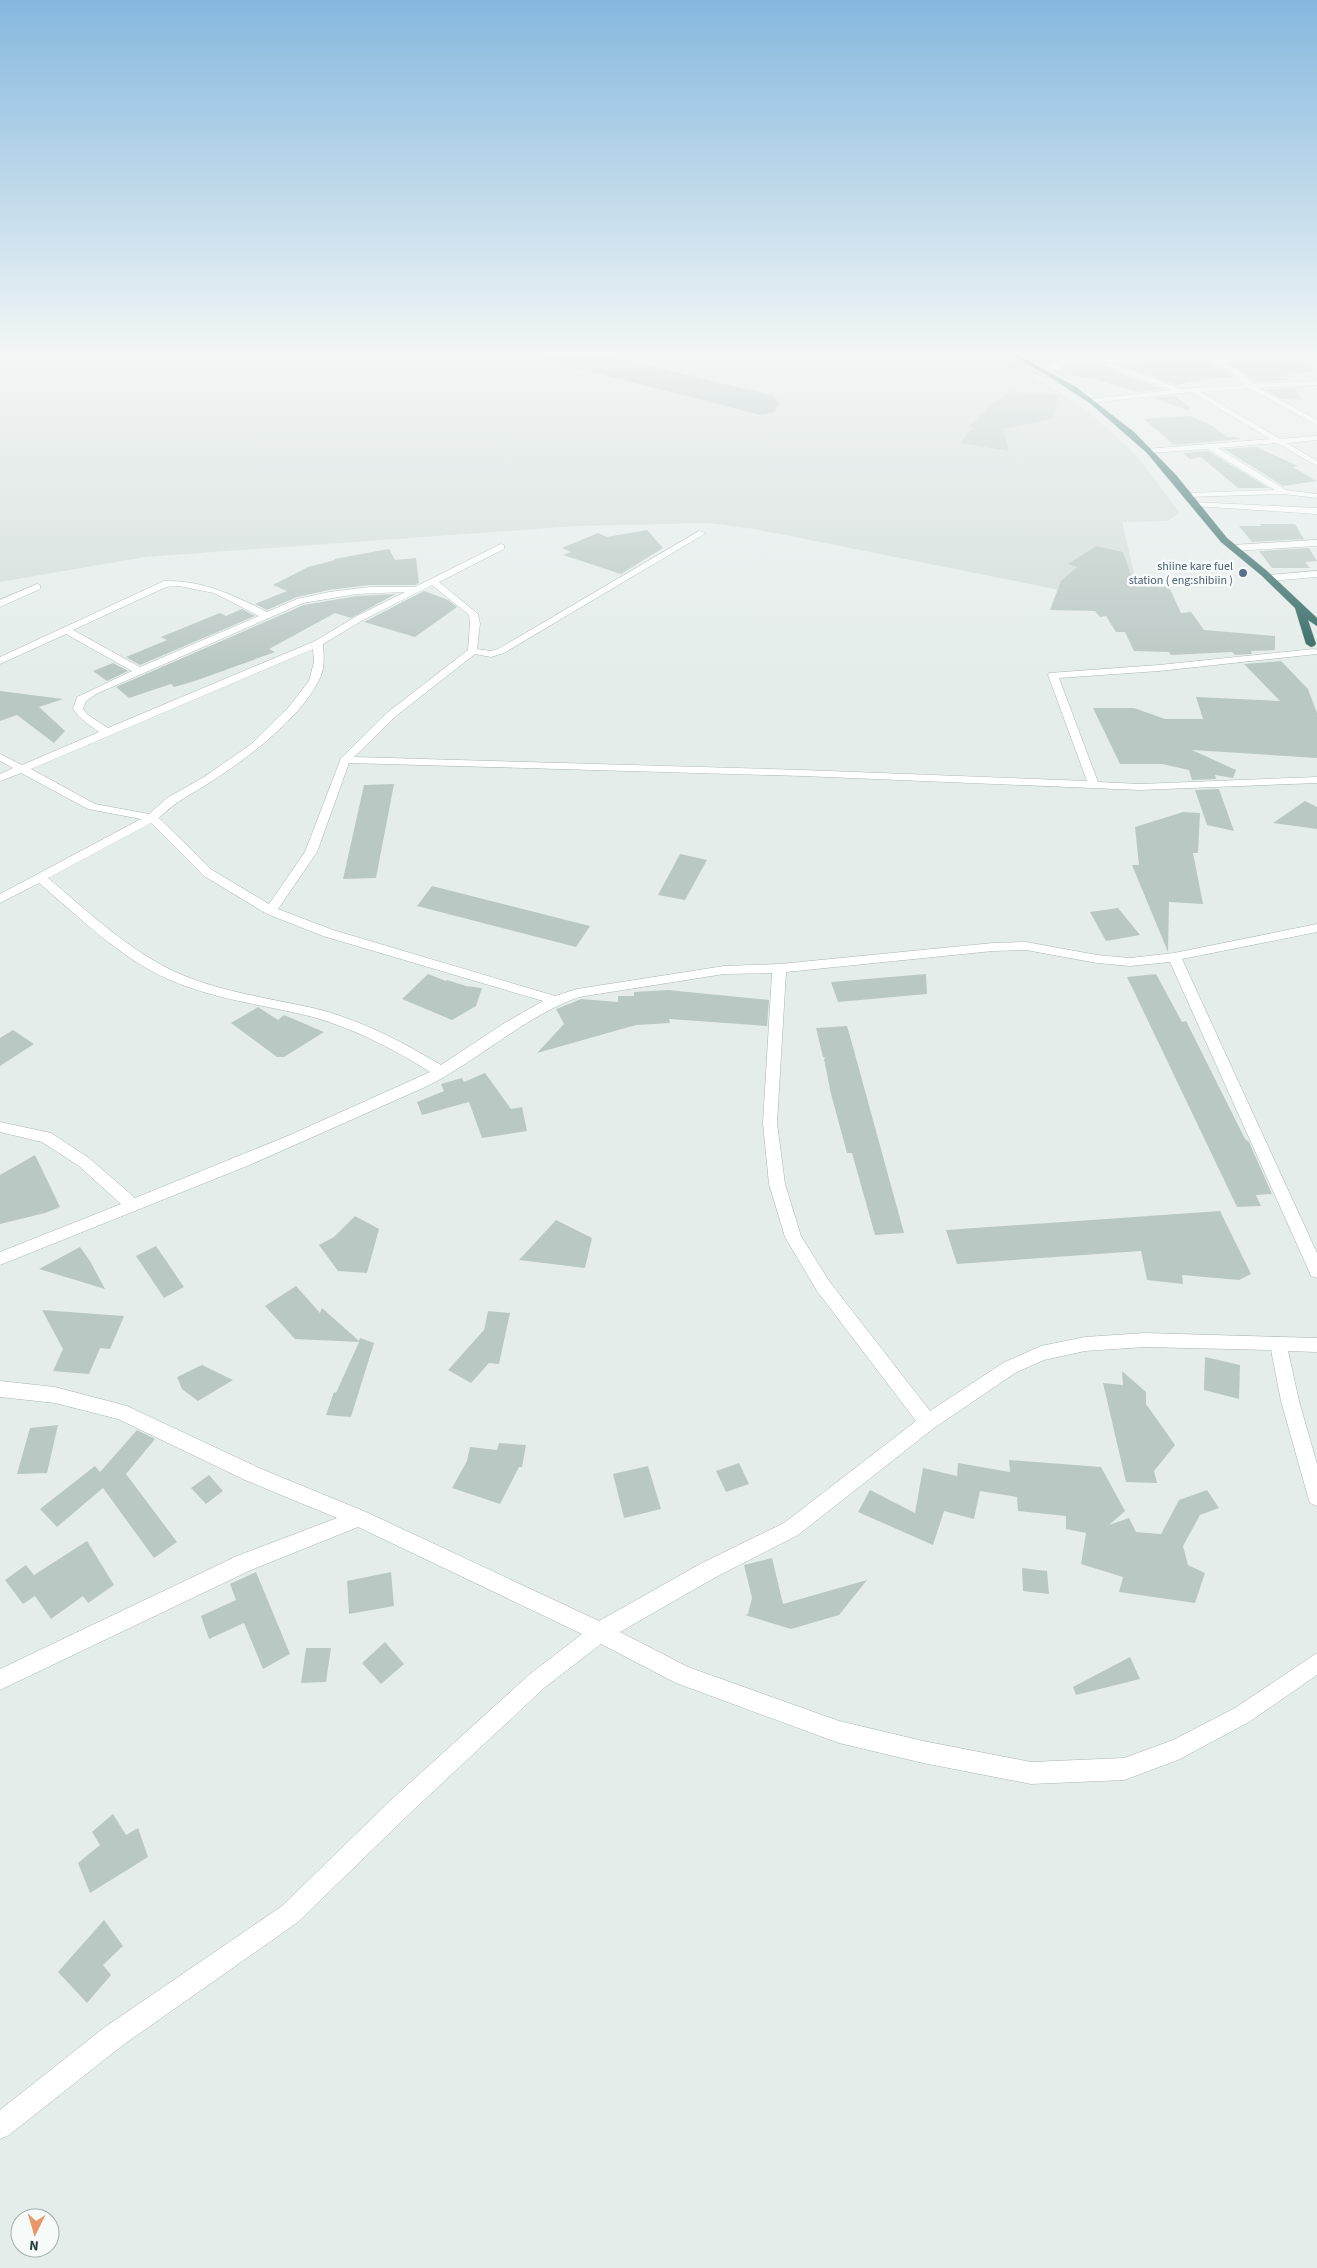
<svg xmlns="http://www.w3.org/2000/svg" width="1317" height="2268" viewBox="0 0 1317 2268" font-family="'Source Sans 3',sans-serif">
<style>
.built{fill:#d3ddda}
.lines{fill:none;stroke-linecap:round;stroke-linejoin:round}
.taxiway{fill:#a2b3b0;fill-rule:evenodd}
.building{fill:#bac8c4}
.minor-casing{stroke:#a8b5b3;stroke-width:1}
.highway-casing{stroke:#c2c9c8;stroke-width:1}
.minor{fill:#fff;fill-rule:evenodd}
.highway{fill:#336964;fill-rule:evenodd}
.service-dot{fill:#5c6f8a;stroke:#f6faf8;stroke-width:2}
.labels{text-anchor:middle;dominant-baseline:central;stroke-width:5;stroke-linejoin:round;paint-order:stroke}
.far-service-label{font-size:12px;fill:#4e5e75;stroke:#f6faf8;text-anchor:end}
</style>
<rect width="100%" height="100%" fill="#e5edeb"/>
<polygon class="built" points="0,352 989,352 1022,369 1087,410 1136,455 1180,513 1167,521 1122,522 1137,586 1085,595 755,529 709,523 576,526 145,557 0,582"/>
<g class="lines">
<polygon class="taxiway" points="536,352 592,352 774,396 779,404 774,412 761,415 541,359"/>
</g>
<g class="building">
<polygon points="977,352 1004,352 1052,380 976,357"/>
<polygon points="1016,352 1067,352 1066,355 1045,367"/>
<polygon points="1075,352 1149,352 1136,357 1076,356"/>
<polygon points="1163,352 1181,352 1182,354 1231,373 1235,377 1222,377 1176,385 1120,365 1140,363 1152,360"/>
<polygon points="1194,352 1230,352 1234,355 1213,358"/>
<polygon points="1258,355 1313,364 1312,372 1285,374 1290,380 1254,382 1237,368 1227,363"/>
<polygon points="1081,363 1106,364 1107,368 1164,389 1136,392 1095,379 1065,375 1064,378 1053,372 1066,365"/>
<polygon points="1295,388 1302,400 1282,399 1266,390"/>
<polygon points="1012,391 1059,396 1052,419 1003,429 1009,451 960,443 973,427 968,427 996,401 996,403"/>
<polygon points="1175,396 1190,408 1188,410 1153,398"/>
<polygon points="1190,416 1213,426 1226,437 1235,437 1241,439 1174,445 1144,419"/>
<polygon points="1256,447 1298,466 1293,467 1317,481 1283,486 1224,449"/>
<polygon points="1208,451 1269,488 1238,488 1201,457 1190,459 1183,453"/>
<polygon points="1260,524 1295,524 1304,539 1252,542 1239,526 1261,526"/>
<polygon points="647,530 663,548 621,574 563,555 571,552 562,548 598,533 607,537"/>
<polygon points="1096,546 1123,552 1135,586 1169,587 1181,613 1191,612 1204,630 1275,636 1275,650 1251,651 1252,654 1235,655 1232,652 1171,655 1169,652 1134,651 1125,632 1116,632 1106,616 1100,617 1095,611 1050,610 1061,581 1077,567 1068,564"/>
<polygon points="1309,548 1317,561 1305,562 1310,568 1272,568 1259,551"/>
<polygon points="389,549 395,560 416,558 419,583 415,585 370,585 329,590 297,597 267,610 255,604 287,591 273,585 308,567 335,560 334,559"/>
<polygon points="424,591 448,600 457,607 415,637 364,622"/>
<polygon points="396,594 351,618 335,613 269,649 275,652 195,681 174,687 171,684 129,698 116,687 304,605 357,596"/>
<polygon points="242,609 255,616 140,665 126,657 167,640 161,637 220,613 226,616"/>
<polygon points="1281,661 1308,689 1317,713 1317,758 1192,750 1236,770 1233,778 1215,775 1216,779 1192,780 1189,770 1162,764 1120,764 1093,708 1134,708 1165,719 1203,719 1196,697 1280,701 1244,664"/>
<polygon points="113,663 128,671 107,681 93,671"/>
<polygon points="0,691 63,699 39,707 65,731 54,743 17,715 0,721"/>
<polygon points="394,784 376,878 343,879 364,785"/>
<polygon points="1219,789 1234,831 1207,825 1195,790"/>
<polygon points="1305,801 1317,807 1317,829 1273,823"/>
<polygon points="1183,812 1200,813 1198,853 1193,853 1203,904 1169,902 1168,952 1132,865 1139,865 1135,827"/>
<polygon points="680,854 707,860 685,900 658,895"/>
<polygon points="432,886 590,926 576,947 417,906"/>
<polygon points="1118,908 1140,935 1106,941 1090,912"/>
<polygon points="428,974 446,981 447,980 466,986 482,988 476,1006 452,1020 402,999"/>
<polygon points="926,974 927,994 838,1002 831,982"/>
<polygon points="1156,974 1182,1022 1186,1021 1245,1139 1249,1142 1272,1194 1256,1195 1261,1206 1237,1207 1127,977"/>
<polygon points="668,990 769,1000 767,1026 669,1019 670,1023 636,1025 537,1053 564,1024 556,1009 559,1008 581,999 618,1002 618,996 634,996 634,992"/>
<polygon points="258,1007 278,1020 284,1015 324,1032 284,1057 277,1057 231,1023"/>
<polygon points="847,1026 853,1047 904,1233 875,1235 852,1153 847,1153 831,1094 824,1059 826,1058 823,1057 816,1028"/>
<polygon points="13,1030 34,1044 0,1066 0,1038"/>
<polygon points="485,1073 511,1109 522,1107 527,1131 482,1138 469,1102 422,1115 417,1102 444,1091 441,1084 462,1078 464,1082"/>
<polygon points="35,1155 60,1207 45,1213 0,1224 0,1175"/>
<polygon points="1220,1211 1251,1274 1239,1280 1182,1275 1183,1284 1147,1280 1141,1251 957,1264 946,1230"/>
<polygon points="355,1216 379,1229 367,1273 338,1271 319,1245 334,1237"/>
<polygon points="556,1220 592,1238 585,1268 519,1260"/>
<polygon points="156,1246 184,1287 164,1298 136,1256"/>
<polygon points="80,1247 90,1261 105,1289 39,1269"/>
<polygon points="296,1286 320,1313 322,1308 359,1341 360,1338 374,1343 351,1417 326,1415 334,1392 336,1393 359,1342 295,1339 265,1306"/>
<polygon points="42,1310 124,1316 110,1349 100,1348 89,1374 53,1371 63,1349"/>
<polygon points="488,1311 510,1313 499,1364 489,1363 471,1383 448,1370 484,1330"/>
<polygon points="1205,1357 1240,1365 1239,1399 1204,1390"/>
<polygon points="202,1365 233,1380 198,1401 182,1389 177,1377"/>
<polygon points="1122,1371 1146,1392 1146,1404 1175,1445 1154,1471 1157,1483 1126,1482 1103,1383 1123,1385"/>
<polygon points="58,1425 47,1473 17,1474 30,1428"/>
<polygon points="137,1430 155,1439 126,1474 177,1542 154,1558 103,1488 57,1527 40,1509 95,1466 100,1472"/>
<polygon points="499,1443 526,1445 522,1467 519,1467 500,1504 452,1488 467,1461 470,1447 497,1450"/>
<polygon points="1009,1460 1101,1467 1125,1511 1109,1525 1129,1518 1136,1532 1161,1534 1179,1500 1207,1490 1219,1508 1200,1515 1183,1546 1188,1565 1205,1573 1195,1603 1119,1592 1123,1577 1081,1564 1086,1533 1066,1529 1066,1516 1018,1511 1017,1497 980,1491 974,1519 944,1511 933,1545 858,1512 870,1490 915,1513 923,1468 957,1476 958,1463 1010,1472"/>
<polygon points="739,1463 749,1484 726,1492 716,1471"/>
<polygon points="648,1466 661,1509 624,1518 613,1474"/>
<polygon points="209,1475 223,1491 206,1504 191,1488"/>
<polygon points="87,1541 114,1585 88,1603 83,1596 51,1619 35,1596 23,1604 5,1580 26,1565 34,1575"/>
<polygon points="772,1558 783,1604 867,1580 839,1615 791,1629 745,1615 748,1614 752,1598 744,1565"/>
<polygon points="1022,1568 1047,1571 1049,1594 1023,1591"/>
<polygon points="256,1572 290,1654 263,1669 244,1623 209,1639 201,1616 236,1600 230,1584"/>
<polygon points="391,1572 394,1606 349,1614 347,1581"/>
<polygon points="385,1642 404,1664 381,1684 362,1663"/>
<polygon points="306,1648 331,1648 326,1682 301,1683"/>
<polygon points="1130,1657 1140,1679 1076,1695 1073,1687"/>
<polygon points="113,1814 126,1835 138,1828 148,1857 90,1893 78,1863 100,1845 92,1832"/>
<polygon points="104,1920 123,1946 103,1965 111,1975 87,2003 58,1972"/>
</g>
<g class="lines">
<defs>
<g id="minor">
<path d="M1069,352h4l2,6 61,1 17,-7h8c-27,21 -61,4 -92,10 -9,2 -16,11 -25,10v-2l24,-14z"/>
<path d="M1183,352c12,-1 23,9 34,8 14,-1 26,-8 40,-8l-35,11 14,6 17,15 64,-3v4l-58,3 58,32v5l-67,-36 -49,3 79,47 37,-3v4l-30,3 30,18v5l-40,-23 -59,5 68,42 31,4v4l-33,-4 -98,3v-4h3l86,-3 -67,-41 -59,4 -4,-2 1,-2 124,-10 -78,-47 -101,11 -4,-2 4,-2 81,-9 -64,-24 -1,-1 3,-2 71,26 65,-4 -14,-14z"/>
<polygon points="1283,352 1293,352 1317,357 1317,361"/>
<polygon points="1192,502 1317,508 1317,514 1195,506 1191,504"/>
<path d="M699,531l7,2 -202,120 -13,4 -16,-3 -79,62 -42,41 449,13 284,11 -39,-106 1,-2 110,-8 155,-16 3,1v4l-158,17 -100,7 39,104 42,2 177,-7v6l-177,7 -337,-14 -454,-13 -32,89 -39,57 55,21 222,66 22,-7 147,-23 56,-2 213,-21 33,-1 71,13 33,3 44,-5 143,-29v8l-135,27 135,294v25l-6,-2 -2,-5 -139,-309 -40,4 -33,-3 -71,-13 -33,1 -207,21 -9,151 8,61 16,52 28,45 101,130 73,-48 38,-17 44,-9 60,-4 172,5v14l-29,-1 11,50 18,63v42l-7,-3 -2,-6 -27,-96 -10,-51 -126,-3 -60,4 -41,9 -29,13 -81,55 -136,107 -82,42 -96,55 68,35 151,54 84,20 108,21 93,-4 49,-18 62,-32 82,-55v22l-68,47 -71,38 -54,20 -93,4 -108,-21 -84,-20 -163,-60 -75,-39 -57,44 -137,128 -109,106 -175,123 -114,90 -9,4v-29l105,-83 177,-121 109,-106 139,-126 52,-40 -224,-107 -107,43 -251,120v-21l237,-113 100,-38 -92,-38 -127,-61 -63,-16 -55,-6v-16l55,6 72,19 132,62 107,44 233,109 103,-58 82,-40 132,-102 -99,-130 -32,-54 -16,-53 -6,-61 9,-150 -48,1 -145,23c-58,21 -101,65 -156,91l-171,76 -252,101v-13l121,-48 -42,-38 -37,-24 -42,-10v-10l51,11 38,25 46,40 155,-63 140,-63c-36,-23 -75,-43 -117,-55 -47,-12 -97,-17 -143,-37 -50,-22 -90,-62 -131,-97l-39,20v-9l141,-75 -53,-10 -67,-36 -21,8v-7l13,-6 -13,-7v-7l22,11 77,-33c-10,-7 -19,-13 -26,-23l4,-12 55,-26 -66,-37 -66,30v-7l164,-76c39,-1 69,14 103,31l30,-13 32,-7 41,-5h45l86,-43 3,1v4l-65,33 39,32 2,10 -3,25 14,2 7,-2zM432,585l37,30 1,9 -2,26 -80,62 -47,46 -36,94 -36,52 -57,-34 -53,-52c18,-18 32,-23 53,-37 36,-23 86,-61 106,-99 7,-12 6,-25 5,-38l40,-24zM179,586l35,7 45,23 -119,51 -67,-37 93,-43zM405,592l-48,24 -42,25 -207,87 -20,-13 -5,-6 3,-8 10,-7 207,-91 54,-9zM313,649l1,13 -5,19 -22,28 -37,36 -46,32 -37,21 -18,16 -54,-10 -64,-35zM151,823l53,53 63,38 56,22 220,65 -40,23 -62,41c-40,-24 -82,-46 -128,-57 -45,-10 -91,-16 -133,-34 -50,-22 -90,-61 -132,-96z"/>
<polygon points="1317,540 1317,546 1234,551 1230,548 1234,545"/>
<polygon points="1317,571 1317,577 1270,581 1265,578 1270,575"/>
<polygon points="37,584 40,585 40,589 0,607 0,600"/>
</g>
<polygon id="highway" points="1006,352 1013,352 1076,387 1134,432 1176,475 1227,538 1267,571 1317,618 1317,626 1308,620 1316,644 1314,646 1311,647 1306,644 1295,608 1261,575 1221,542 1147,453 1091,404 1050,377"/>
</defs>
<use href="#minor" class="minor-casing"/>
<use href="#highway" class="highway-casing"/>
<use href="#minor" class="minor"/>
<use href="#highway" class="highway"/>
</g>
<linearGradient id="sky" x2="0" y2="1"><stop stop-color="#85b8de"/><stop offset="0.53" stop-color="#f3f7f6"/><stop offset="1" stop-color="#f3f7f6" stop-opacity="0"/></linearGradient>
<rect width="1317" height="669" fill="url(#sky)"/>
<circle class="service-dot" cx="1243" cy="573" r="5"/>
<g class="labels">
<g class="far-service-label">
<text x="1233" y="566">shiine kare fuel<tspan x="1233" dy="14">station ( eng:shibiin )</tspan></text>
</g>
</g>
<g transform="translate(35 2233) rotate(185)"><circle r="24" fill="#f6faf8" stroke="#a2afac"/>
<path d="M0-4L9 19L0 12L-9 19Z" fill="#e99768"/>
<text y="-8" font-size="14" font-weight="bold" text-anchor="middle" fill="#253e3b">N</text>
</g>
</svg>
